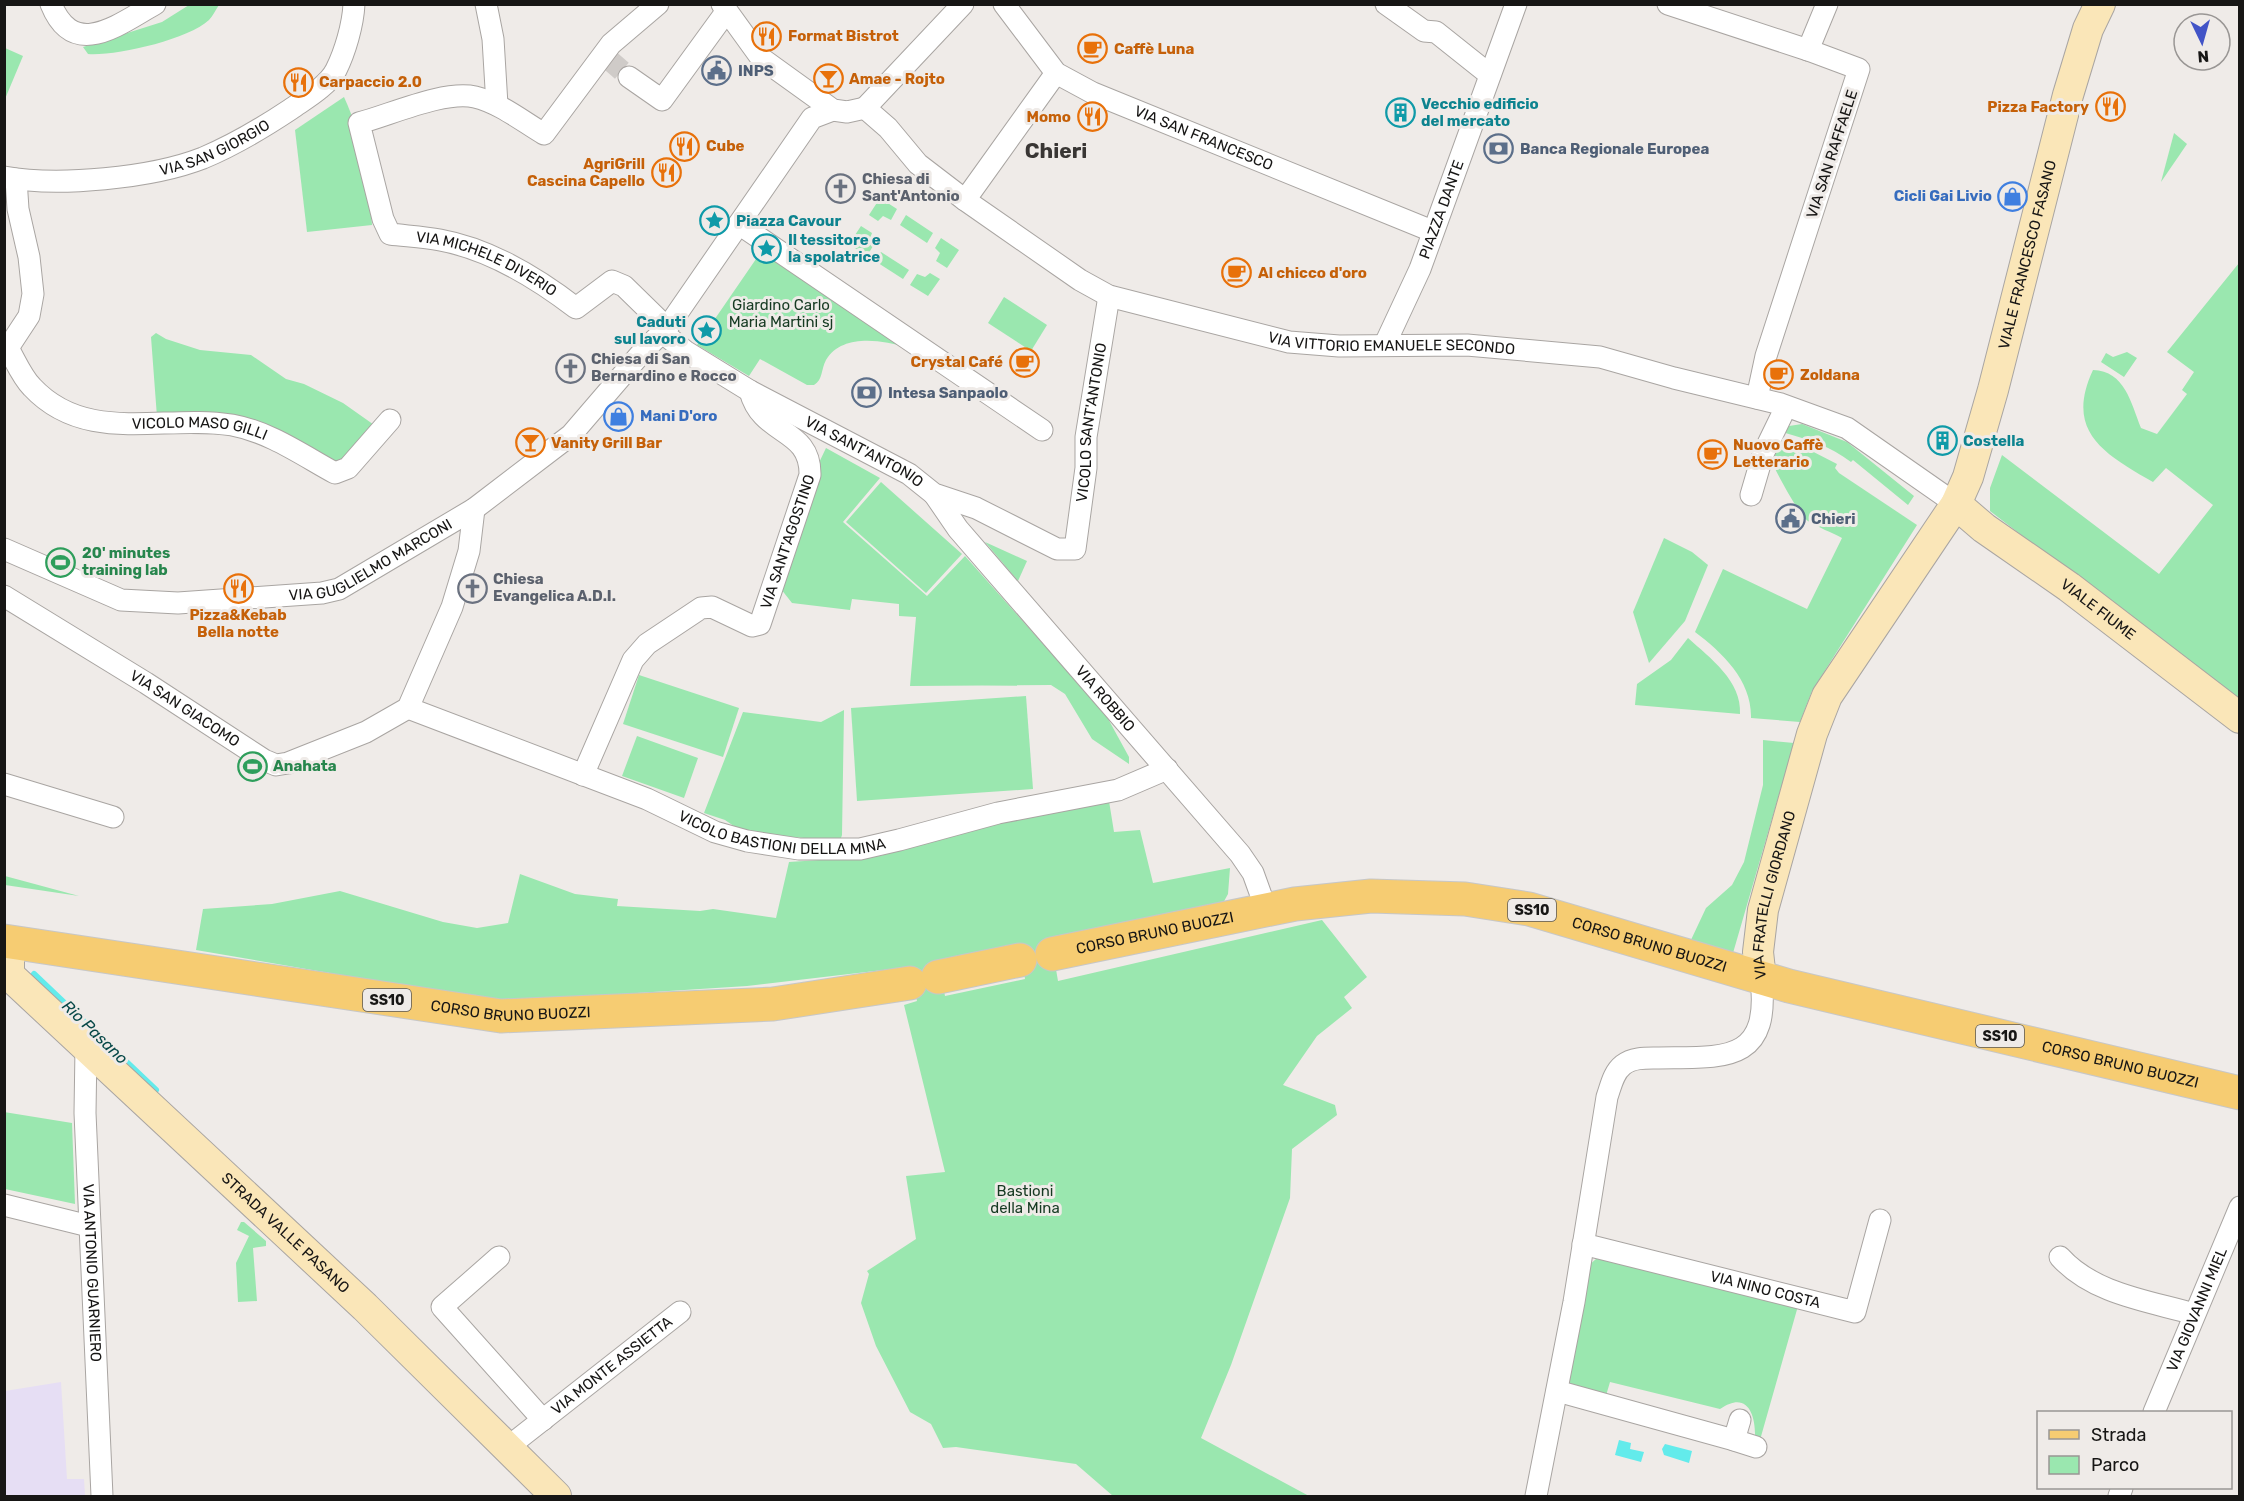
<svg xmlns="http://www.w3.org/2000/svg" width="2244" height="1501" viewBox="0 0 2244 1501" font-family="Rubik,sans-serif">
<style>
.education{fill:#e6def4}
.green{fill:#9ae7af;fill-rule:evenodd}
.water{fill:#63ebeb}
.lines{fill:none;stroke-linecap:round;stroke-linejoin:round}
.stream{stroke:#63ebeb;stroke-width:6}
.street-tunnel{stroke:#cfcbc8;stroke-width:21;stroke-dasharray:21 10;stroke-linecap:butt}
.street-casing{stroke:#a9a5a2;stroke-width:23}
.secondary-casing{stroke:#a9a5a2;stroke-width:32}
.primary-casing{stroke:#c7c7c7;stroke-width:35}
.street{stroke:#fff;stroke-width:21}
.secondary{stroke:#fae6b8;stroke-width:30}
.primary{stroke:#f6cc72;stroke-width:33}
.labels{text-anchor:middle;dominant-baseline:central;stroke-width:6;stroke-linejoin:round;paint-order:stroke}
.shield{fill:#efebe8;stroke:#585654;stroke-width:1.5}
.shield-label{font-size:14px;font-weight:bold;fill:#171615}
.food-label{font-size:15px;font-weight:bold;fill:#c56008;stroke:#efebe8;text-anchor:start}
.service-label{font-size:15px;font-weight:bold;fill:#4e5e75;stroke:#efebe8;text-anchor:start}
.culture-label{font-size:15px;font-weight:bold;fill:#0d838f;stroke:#efebe8;text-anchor:start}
.street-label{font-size:15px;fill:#171615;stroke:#efebe8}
.worship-label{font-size:15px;font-weight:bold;fill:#5b616d;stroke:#efebe8;text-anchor:start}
.shop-label{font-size:15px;font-weight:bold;fill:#366cbe;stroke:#efebe8;text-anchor:end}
.park-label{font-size:15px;fill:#163a22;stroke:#efebe8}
.leisure-label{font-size:15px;font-weight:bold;fill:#27864d;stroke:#efebe8;text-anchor:start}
.water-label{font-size:16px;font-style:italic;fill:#074848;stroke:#efebe8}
.district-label{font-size:21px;font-weight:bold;fill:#393634;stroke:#efebe8}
</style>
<rect width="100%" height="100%" fill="#efebe8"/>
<polygon class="education" points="61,1382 67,1479 84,1479 85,1496 5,1496 5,1391"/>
<g class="green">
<path d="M189,5h30c-3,4 -6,11 -10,15 -22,20 -93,36 -121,34l-5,-7 79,-25z"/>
<polygon points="5,48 23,56 5,99"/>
<path d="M344,97c19,41 25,84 28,128l-65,7 -12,-102z"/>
<polygon points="2174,133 2187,144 2161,182"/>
<polygon points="880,198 897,209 891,220 883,216 878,221 869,215"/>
<polygon points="906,215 933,233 927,243 900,225"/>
<polygon points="861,226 872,233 869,241 873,246 867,256 849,244"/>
<polygon points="941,238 959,250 947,268 936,261 940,253 935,248"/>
<path d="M767,243l139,104c-24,-7 -64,-14 -80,13 -5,9 -3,20 -12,25h-7l-47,-26 -11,17 -52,-31z"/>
<polygon points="881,252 909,270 903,279 875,261"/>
<path d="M2239,263v439l-249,-191v-23l12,-33 157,119 54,-69 -47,-37 -13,14c-48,-28 -89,-50 -60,-112 32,1 38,33 48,58l16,6 30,-40 -5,-4 12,-18 -27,-20z"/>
<polygon points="930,273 940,279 928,296 910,285 917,274 925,277"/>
<polygon points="1004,297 1047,325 1031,351 988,323"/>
<polygon points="156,333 166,339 200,350 251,355 286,379 304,384 343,403 377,427 336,469 260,425 157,417 151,337"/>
<polygon points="2127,352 2137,358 2124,377 2101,362 2106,353 2113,357"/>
<path d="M1802,424l45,18 67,54 -6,9 -55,-45 -2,2c-21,-16 -44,-23 -69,-30l7,-6z"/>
<path d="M1777,440l23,5 37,19 -2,4 4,5 78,52 -105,166 -12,31 -49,-4c1,-37 -28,-65 -56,-86l28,-63 84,40 35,-71c-11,-6 -23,-10 -34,-17 -9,-6 -33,-51 -38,-63z"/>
<polygon points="826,448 880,478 843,522 927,596 965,556 1106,715 1129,757 1129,764 1092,739 1065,694 1051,685 910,686 916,617 899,616 899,604 852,599 850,610 792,603 781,589 816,469"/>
<polygon points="881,482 962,554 926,593 846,522"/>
<polygon points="1664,538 1692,552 1708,565 1685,621 1649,663 1633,612"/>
<polygon points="985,542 1027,561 1018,581"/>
<path d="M1688,638c22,20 54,43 52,76l-105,-9 2,-21 34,-24z"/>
<polygon points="639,675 739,708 723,757 623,724"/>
<polygon points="1026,696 1033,789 857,801 851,708"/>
<polygon points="844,710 842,835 840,841 744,833 725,820 704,813 743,712 821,722"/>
<polygon points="637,736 698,758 684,798 622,776"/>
<polygon points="1763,740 1794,743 1733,953 1690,942 1706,908 1732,885 1744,862 1763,785"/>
<path d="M1109,801l5,31 26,-2 13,53 77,-15 -2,26 -6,11 -171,35 7,41 264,-61 45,57 -23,20 8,11 -35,28 -34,49 52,20 2,10 -45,34 -2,49 -59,167 -30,73 108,58h-196l-37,-32 -120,-17 -13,1 -12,-24 -21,-12 -34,-66 -15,-43 8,-29 -2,-3 49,-32 -10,-63 39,-4 -41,-167 13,-4 -8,-34 -162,19 -249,16 -302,-52 7,-41 69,-5 68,-13 103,31 34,6 31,-5 12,-49 55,20 43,5 -1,7 83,5 13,-2 63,9 13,-56 91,-6 99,-31zM1019,946l6,33 -80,17 -7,-34z"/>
<polygon points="5,876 79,896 5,885"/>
<polygon points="4,1112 72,1123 75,1204 5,1189"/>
<polygon points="241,1222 244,1222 266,1241 266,1246 253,1248 257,1301 238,1302 236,1263 249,1236 237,1230"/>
<path d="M1604,1258l194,48 -38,134 -5,-2c1,-24 -8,-48 -35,-29l-110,-27 -5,17 -38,-10 21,-123 8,-7z"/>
</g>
<g class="water">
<polygon points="1619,1440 1631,1443 1630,1449 1644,1452 1641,1462 1615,1455"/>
<polygon points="1665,1444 1692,1451 1689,1463 1664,1455 1662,1449"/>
</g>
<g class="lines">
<polyline class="stream" points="34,974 156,1090"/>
<polyline class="street-tunnel" points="606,57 629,77"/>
<defs>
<g id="street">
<path d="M51,4c23,57 68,20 104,0"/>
<polyline points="486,4 493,39 497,105"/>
<path id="s1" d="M658,4l-47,40 -67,90c-22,-13 -44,-31 -69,-37 -31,-7 -85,18 -116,26l24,96 7,15c16,2 34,3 50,6 50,9 97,38 136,68l36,-27 12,5 43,42"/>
<polyline points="722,4 761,58 822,102 833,110 847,112 865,108"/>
<path id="s2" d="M1004,4l52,69 37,20 339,138"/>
<polyline points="1386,4 1424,31 1436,32 1490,75"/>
<polyline points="1668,4 1808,50 1859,69 1766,356 1757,398"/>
<polyline points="1808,50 1827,4"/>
<polyline points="629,77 662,100 726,12"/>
<path id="s3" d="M865,108l23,20 30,36 47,36 115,80 29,16 180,46 50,4 128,-1 133,12 74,21 107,26 66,24 109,76"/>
<polyline points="865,108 963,4"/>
<path id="s4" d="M4,177c54,10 148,1 199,-19 31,-13 61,-31 88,-49 14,-10 37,-23 45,-39 9,-18 17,-45 18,-66"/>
<polyline points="965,200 1056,73"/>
<polyline points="739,224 1042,430"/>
<path id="s5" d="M663,333l22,18 65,40 159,83 25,20 42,14 81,41h18l11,-81v-31l23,-141"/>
<path id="s6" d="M1385,344l35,-75 96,-265"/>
<path id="s7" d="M8,348c7,12 14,29 24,39 54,58 131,27 200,38 38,7 70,30 103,48l13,-5 42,-48"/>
<polyline points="4,354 29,316 33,294 29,257 18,209 16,179"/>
<path id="s8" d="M934,494l24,35 282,325 13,19 13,36"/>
<polyline points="1751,495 1763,454 1782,415"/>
<path id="s9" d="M4,549l117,51 57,3 144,-10 17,-4 135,-80 97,-74 73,-85 23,-22 145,-210 21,-8"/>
<path id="s10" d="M4,596l142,87 118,77 12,5 12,-2 78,-31 42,-24 44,-101 17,-56 5,-42"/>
<path id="s11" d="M408,708l239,91 68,33 32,9 52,8h61l39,-9 99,-27 120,-23 49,-21"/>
<path id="s12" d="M583,775l50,-115 14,-16 54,-36 11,-1 40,19 8,-2 50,-149c1,-48 -48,-38 -60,-84"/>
<polyline points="4,784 113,817"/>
<path id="s13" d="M86,1048l-1,65 17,383"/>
<polyline points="4,1205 89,1226"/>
<path id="s14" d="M1583,1244l272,68 25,-92"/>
<polyline points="499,1257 442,1307 543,1420"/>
<path d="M2060,1257c33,37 89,44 134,57"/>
<polyline points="1557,1391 1734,1440 1740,1420"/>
<path id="s15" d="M2154,1412l86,-205"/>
<polyline points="1734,1440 1756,1447"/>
<path id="s16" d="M508,1447l172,-135"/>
<path d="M1536,1496l38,-194 33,-205c4,-11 6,-24 16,-32 10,-8 24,-7 36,-7 64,-1 112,6 102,-79"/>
<polyline points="2119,1496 2122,1488"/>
</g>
<g id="secondary">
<path id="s17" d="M1956,504l28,24 85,59 171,131"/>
<path id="s18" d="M9,942v33l356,332 191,189"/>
<path id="s19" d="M1761,979l-3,-27 5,-42 49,-176 15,-38 129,-192 12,-27 25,-87 75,-295 20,-66 12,-25"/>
</g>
<g id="primary">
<path id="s20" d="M4,941l497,75 272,-12 137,-21"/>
<path id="s21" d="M1052,954l243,-50 76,-8 94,3 64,10 260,77 451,107"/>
<polyline points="938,977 1020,960"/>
</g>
</defs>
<use href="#street" class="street-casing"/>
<use href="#secondary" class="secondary-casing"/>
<use href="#primary" class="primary-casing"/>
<use href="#street" class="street"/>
<use href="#secondary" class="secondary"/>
<use href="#primary" class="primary"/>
</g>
<defs>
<symbol id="restaurant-ring" viewBox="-11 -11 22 22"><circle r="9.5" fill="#efebe8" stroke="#e8710a" stroke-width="1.5"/><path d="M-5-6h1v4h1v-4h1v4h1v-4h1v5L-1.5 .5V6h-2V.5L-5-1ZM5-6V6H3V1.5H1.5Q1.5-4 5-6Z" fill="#e8710a"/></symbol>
<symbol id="cafe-ring" viewBox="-11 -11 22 22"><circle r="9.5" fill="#efebe8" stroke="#e8710a" stroke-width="1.5"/><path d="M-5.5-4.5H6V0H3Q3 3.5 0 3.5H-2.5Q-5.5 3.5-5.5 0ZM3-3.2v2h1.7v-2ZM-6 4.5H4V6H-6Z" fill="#e8710a"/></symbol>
<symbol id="civic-ring" viewBox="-11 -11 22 22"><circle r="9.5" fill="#efebe8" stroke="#5c6f8a" stroke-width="1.5"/><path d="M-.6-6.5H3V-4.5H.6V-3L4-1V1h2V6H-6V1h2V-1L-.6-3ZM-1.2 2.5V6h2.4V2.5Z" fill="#5c6f8a"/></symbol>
<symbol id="bar-ring" viewBox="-11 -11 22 22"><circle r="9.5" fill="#efebe8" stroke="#e8710a" stroke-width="1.5"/><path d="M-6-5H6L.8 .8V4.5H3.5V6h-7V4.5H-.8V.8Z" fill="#e8710a"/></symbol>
<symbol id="building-ring" viewBox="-11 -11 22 22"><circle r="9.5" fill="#efebe8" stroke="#0f9aa8" stroke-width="1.5"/><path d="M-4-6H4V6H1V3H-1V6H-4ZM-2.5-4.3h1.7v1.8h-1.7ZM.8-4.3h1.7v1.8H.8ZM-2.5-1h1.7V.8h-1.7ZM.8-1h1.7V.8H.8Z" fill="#0f9aa8"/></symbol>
<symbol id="bank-ring" viewBox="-11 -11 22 22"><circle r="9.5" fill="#efebe8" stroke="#5c6f8a" stroke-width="1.5"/><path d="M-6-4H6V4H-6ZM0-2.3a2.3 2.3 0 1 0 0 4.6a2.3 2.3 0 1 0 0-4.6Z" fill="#5c6f8a"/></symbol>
<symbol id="church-ring" viewBox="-11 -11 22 22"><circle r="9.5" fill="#efebe8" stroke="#6b7280" stroke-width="1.5"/><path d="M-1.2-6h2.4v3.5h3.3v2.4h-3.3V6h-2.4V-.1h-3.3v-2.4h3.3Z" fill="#6b7280"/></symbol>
<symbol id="shop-ring" viewBox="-11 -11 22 22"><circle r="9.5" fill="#efebe8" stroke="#3f7fe0" stroke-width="1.5"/><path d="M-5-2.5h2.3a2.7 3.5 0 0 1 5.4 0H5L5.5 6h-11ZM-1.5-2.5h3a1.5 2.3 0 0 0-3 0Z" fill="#3f7fe0"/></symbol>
<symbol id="sight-ring" viewBox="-11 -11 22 22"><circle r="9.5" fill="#efebe8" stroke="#0f9aa8" stroke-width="1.5"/><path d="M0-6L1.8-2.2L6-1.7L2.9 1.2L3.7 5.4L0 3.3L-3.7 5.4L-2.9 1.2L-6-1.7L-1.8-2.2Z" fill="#0f9aa8"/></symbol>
<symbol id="stadium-ring" viewBox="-11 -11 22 22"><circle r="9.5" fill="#efebe8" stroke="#2e9e5b" stroke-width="1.5"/><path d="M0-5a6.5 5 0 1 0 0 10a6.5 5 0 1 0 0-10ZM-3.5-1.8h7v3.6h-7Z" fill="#2e9e5b"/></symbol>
</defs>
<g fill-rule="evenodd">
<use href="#restaurant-ring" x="750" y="20" width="33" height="33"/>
<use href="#cafe-ring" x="1076" y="32" width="33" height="33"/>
<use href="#civic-ring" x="700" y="54" width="33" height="33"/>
<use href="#bar-ring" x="812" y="62" width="33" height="33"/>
<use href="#restaurant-ring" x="282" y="66" width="33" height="33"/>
<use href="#restaurant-ring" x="2094" y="90" width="33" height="33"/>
<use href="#building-ring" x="1384" y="96" width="33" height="33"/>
<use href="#restaurant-ring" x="1076" y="100" width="33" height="33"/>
<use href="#restaurant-ring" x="668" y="130" width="33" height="33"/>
<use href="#bank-ring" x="1482" y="132" width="33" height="33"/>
<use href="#restaurant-ring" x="650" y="156" width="33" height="33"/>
<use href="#church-ring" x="824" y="172" width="33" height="33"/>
<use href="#shop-ring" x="1996" y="180" width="33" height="33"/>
<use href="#sight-ring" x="698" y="204" width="33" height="33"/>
<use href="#sight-ring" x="750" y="232" width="33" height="33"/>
<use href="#cafe-ring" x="1220" y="256" width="33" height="33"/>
<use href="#sight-ring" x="690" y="314" width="33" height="33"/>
<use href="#cafe-ring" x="1008" y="346" width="33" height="33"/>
<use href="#church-ring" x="554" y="352" width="33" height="33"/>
<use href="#cafe-ring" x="1762" y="358" width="33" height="33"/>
<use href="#bank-ring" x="850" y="376" width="33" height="33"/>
<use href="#shop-ring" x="602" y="400" width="33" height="33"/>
<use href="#building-ring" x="1926" y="424" width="33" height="33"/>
<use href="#bar-ring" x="514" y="426" width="33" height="33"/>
<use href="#cafe-ring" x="1696" y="438" width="33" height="33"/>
<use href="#civic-ring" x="1774" y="502" width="33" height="33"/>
<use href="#stadium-ring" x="44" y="546" width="33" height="33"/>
<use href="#restaurant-ring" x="222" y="572" width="33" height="33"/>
<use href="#church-ring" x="456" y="572" width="33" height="33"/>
<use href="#stadium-ring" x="236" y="750" width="33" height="33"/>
</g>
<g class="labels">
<g class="shield">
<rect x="1508" y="899" width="48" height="22" rx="4.5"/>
<rect x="363" y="989" width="48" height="22" rx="4.5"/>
<rect x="1976" y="1025" width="48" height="22" rx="4.5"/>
</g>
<g class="shield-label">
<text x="1532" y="910">SS10</text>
<text x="387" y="1000">SS10</text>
<text x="2000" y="1036">SS10</text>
</g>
<g class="food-label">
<text x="788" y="36">Format Bistrot</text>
<text x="1114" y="49">Caffè Luna</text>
<text x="849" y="79">Amae - Rojto</text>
<text x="319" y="82">Carpaccio 2.0</text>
<text x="2089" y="107" text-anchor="end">Pizza Factory</text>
<text x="1071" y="117" text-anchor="end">Momo</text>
<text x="706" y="146">Cube</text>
<text x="645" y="164" text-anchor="end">AgriGrill<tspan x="645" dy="17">Cascina Capello</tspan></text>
<text x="1258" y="273">Al chicco d'oro</text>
<text x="1003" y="362" text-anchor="end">Crystal Café</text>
<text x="1800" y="375">Zoldana</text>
<text x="551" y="443">Vanity Grill Bar</text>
<text x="1733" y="445">Nuovo Caffè<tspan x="1733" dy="17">Letterario</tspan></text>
<text x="238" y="615" text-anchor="middle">Pizza&amp;Kebab<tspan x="238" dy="17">Bella notte</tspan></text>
</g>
<g class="service-label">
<text x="738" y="71">INPS</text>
<text x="1520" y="149">Banca Regionale Europea</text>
<text x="888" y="393">Intesa Sanpaolo</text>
<text x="1811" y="519">Chieri</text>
</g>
<g class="culture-label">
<text x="1421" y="104">Vecchio edificio<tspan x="1421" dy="17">del mercato</tspan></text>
<text x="736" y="221">Piazza Cavour</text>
<text x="788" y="240">Il tessitore e<tspan x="788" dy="17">la spolatrice</tspan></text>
<text x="686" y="322" text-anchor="end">Caduti<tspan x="686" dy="17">sul lavoro</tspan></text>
<text x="1963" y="441">Costella</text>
</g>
<g class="street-label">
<text stroke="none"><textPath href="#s2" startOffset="248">VIA SAN FRANCESCO</textPath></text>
<text stroke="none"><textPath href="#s4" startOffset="216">VIA SAN GIORGIO</textPath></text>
<text transform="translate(1832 154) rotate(-72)">VIA SAN RAFFAELE</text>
<text stroke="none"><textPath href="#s6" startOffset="146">PIAZZA DANTE</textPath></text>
<text stroke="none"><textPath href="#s19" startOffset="784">VIALE FRANCESCO FASANO</textPath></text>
<text stroke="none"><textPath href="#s1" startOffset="590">VIA MICHELE DIVERIO</textPath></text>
<text stroke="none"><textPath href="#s3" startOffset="598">VIA VITTORIO EMANUELE SECONDO</textPath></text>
<text stroke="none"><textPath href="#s5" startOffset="597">VICOLO SANT'ANTONIO</textPath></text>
<text stroke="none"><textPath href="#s7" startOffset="224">VICOLO MASO GILLI</textPath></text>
<text stroke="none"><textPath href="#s5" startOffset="234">VIA SANT'ANTONIO</textPath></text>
<text stroke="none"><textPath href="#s12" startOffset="362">VIA SANT'AGOSTINO</textPath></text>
<text stroke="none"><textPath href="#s9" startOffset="386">VIA GUGLIELMO MARCONI</textPath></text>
<text stroke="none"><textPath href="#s17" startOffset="177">VIALE FIUME</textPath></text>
<text stroke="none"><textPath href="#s8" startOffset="267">VIA ROBBIO</textPath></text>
<text stroke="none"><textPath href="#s10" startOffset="213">VIA SAN GIACOMO</textPath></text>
<text stroke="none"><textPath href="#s11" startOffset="398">VICOLO BASTIONI DELLA MINA</textPath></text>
<text stroke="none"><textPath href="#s19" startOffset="86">VIA FRATELLI GIORDANO</textPath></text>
<text stroke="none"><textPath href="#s21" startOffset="105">CORSO BRUNO BUOZZI</textPath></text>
<text stroke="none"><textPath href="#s21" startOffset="609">CORSO BRUNO BUOZZI</textPath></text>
<text stroke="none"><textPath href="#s20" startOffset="512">CORSO BRUNO BUOZZI</textPath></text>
<text stroke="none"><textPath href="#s21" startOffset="1095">CORSO BRUNO BUOZZI</textPath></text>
<text stroke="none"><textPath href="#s18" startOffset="411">STRADA VALLE PASANO</textPath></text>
<text stroke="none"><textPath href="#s13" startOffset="225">VIA ANTONIO GUARNIERO</textPath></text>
<text stroke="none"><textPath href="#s14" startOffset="188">VIA NINO COSTA</textPath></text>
<text stroke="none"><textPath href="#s15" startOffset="111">VIA GIOVANNI MIEL</textPath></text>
<text stroke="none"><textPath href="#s16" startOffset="132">VIA MONTE ASSIETTA</textPath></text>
</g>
<g class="worship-label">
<text x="862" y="179">Chiesa di<tspan x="862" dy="17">Sant'Antonio</tspan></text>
<text x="591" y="359">Chiesa di San<tspan x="591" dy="17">Bernardino e Rocco</tspan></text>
<text x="493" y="579">Chiesa<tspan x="493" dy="17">Evangelica A.D.I.</tspan></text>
</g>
<g class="shop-label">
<text x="1992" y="196">Cicli Gai Livio</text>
<text x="640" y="416" text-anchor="start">Mani D'oro</text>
</g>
<g class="park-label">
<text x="781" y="305">Giardino Carlo<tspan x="781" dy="17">Maria Martini sj</tspan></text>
<text x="1025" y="1191">Bastioni<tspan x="1025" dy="17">della Mina</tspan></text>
</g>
<g class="leisure-label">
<text x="82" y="553">20' minutes<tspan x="82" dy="17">training lab</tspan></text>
<text x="273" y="766">Anahata</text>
</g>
<g class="water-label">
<text transform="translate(95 1032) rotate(44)">Rio Pasano</text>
</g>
<g class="district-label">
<text x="1056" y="150">Chieri</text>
</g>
</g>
<rect width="2244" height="1501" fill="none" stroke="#171615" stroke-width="12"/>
<rect x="2037" y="1411" width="195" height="78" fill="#efebe8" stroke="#999694" stroke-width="1.5"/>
<rect x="2049" y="1430" width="30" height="9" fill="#f6cc72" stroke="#999694" stroke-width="1.5"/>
<text x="2091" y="1441" font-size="18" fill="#171615">Strada</text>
<rect x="2049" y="1456" width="30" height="18" fill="#9ae7af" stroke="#999694" stroke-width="1.5"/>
<text x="2091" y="1471" font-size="18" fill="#171615">Parco</text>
<g transform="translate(2202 42) rotate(175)"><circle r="28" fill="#efebe8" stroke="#999694" stroke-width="1.5"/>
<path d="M0-4.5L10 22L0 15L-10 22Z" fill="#4254c7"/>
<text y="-9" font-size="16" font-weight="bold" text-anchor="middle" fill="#171615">N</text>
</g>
</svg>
